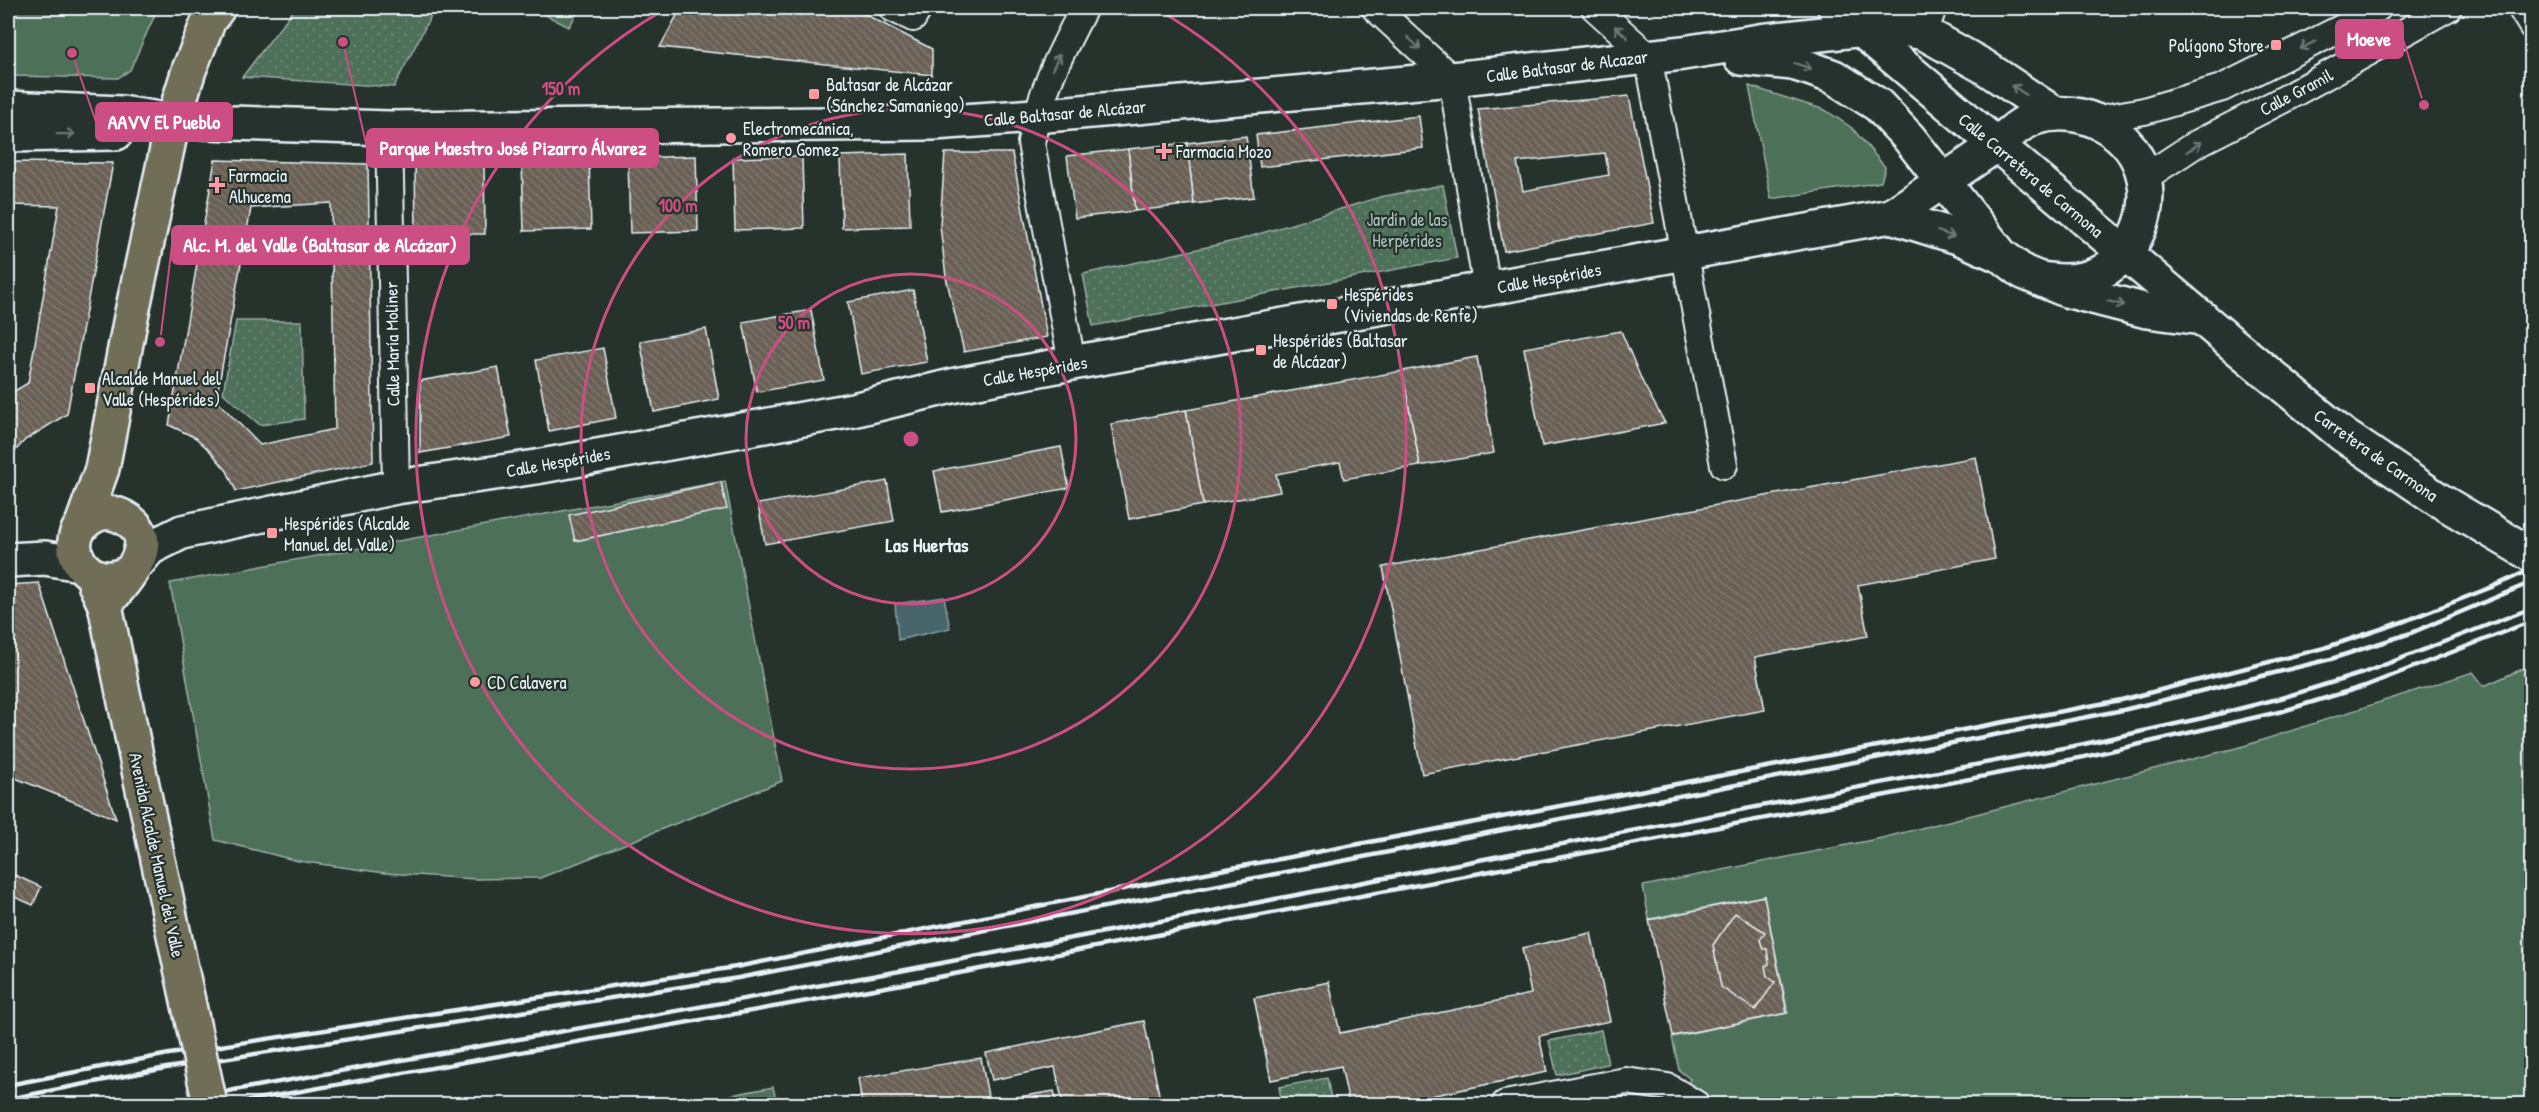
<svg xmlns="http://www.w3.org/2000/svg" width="2539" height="1112" viewBox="0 0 2539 1112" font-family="'Patrick Hand',sans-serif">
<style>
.grass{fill:#4e6f59;stroke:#9bb0a8;stroke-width:1.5}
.park{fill:url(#park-dots);stroke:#9bb0a8;stroke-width:1.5}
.water{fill:#46666c;stroke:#879ea4;stroke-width:1.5}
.building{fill:url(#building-back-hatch);stroke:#e8f1f8;stroke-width:1.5;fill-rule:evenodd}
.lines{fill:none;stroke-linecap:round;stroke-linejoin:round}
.street-casing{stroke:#e8f1f8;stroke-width:30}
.secondary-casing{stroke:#e8f1f8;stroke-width:38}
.primary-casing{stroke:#e8f1f8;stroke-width:38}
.street{stroke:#26332d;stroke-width:26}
.secondary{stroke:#26332d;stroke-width:33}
.primary{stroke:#716e59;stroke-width:33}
.rail{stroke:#e8f1f8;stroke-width:4.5}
.primary-bridge-casing{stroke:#e8f1f8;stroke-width:38;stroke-linecap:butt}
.primary-bridge{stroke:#716e59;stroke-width:33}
.oneway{stroke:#6a7674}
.ring{fill:none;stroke:#cc4e82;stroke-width:3}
.poi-dot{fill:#ff9aa2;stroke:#26332d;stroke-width:2}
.labels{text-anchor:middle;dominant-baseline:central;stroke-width:4.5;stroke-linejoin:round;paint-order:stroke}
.poi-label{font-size:18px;fill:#e8f1f8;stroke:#26332d;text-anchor:start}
.street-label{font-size:18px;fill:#e8f1f8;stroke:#26332d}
.park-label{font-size:18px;fill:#aabdb8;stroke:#26332d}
.neighbourhood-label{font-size:20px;font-weight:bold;fill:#e8f1f8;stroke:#26332d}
.centre{fill:#cc4e82;stroke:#26332d;stroke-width:3}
.ring-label{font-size:18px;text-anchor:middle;font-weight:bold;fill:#cc4e82;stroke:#26332d;stroke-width:4.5;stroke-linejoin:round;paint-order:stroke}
.leader{fill:none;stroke:#cc4e82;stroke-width:2}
.callout-dot{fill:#cc4e82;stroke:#26332d;stroke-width:2}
.callout{fill:#cc4e82;stroke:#cc4e82;stroke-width:2}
.callout-label{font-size:20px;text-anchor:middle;font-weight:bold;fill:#fff}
</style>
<defs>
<pattern id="park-dots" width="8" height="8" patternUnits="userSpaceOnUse" patternTransform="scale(1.5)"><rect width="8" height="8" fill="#4e6f59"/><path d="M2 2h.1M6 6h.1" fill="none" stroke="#688472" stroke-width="1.8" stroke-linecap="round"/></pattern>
<pattern id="building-back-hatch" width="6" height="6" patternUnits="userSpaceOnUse" patternTransform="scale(1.5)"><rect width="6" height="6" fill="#6a6154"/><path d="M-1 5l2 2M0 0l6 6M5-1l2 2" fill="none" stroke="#7f786d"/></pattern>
</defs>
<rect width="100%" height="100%" fill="#26332d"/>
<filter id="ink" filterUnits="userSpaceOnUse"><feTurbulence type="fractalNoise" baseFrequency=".0167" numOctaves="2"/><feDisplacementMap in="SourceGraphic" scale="12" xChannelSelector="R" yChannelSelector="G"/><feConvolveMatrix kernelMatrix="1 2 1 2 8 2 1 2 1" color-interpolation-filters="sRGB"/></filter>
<g filter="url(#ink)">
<g class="grass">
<polygon points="8,8 158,8 130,70 118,78 8,76"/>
<polygon points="532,8 580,8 569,27"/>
<polygon points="1749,86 1825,110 1852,128 1885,167 1881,182 1771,199"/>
<polygon points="725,481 782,781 540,878 476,879 385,873 298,861 215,840 170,583"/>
<polygon points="2531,665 2531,1104 1718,1104 1688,1083 1690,1079 1679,1070 1672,1037 1788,1013 1764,896 1649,919 1643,886 1882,838 2244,746 2473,672 2484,686"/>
</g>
<g class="park">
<polygon points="295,8 435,8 394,87 242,77"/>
<polygon points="1443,185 1457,258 1093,326 1083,274 1239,240 1380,197"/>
<polygon points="236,321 302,321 304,419 260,425 223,393"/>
<polygon points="1601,1030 1608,1064 1557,1075 1549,1041"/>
<polygon points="1327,1078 1332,1104 1282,1104 1279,1087"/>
<polygon points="773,1087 777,1104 685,1104"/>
</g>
<polygon class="water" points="944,597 950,628 898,640 895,604"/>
<g class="building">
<polygon points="681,8 853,8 932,49 932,75 660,47"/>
<path d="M1629,96l25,127 -150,28 -26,-142zM1605,153l4,22 -86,16 -6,-29z"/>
<polygon points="1419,116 1423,148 1260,167 1256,135"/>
<polygon points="1246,136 1254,197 1194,204 1187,143"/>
<polygon points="1187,143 1194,204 1135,211 1128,149"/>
<polygon points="1128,149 1135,211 1075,218 1067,156"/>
<polygon points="945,153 1012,153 1047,337 964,352 946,277 940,225"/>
<polygon points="908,154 910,226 842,228 840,156"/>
<polygon points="696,156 698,231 630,233 628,158"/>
<polygon points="802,156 804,228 735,230 733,158"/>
<polygon points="589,158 591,229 524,231 522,160"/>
<path d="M215,160l153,4 5,298 -137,29 -9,-20 -17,-20 -14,-13 -27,-13zM331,203l4,226 -75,16 -44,-45 35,-192z"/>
<polygon points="415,161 484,161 485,234 416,234"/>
<polygon points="8,162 113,163 67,414 25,440 8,459 8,395 28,383 59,206 8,205"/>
<polygon points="913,290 927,362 861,374 848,302"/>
<polygon points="811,310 824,380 757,392 743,322"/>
<polygon points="706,329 719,399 654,412 640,341"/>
<polygon points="1621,331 1643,383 1665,423 1542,446 1524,348"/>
<polygon points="603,348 616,418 549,431 536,360"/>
<polygon points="1477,357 1494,453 1420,466 1402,371"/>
<polygon points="498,367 511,437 420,453 420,381"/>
<polygon points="1402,371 1420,466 1344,479 1340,462 1276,474 1280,492 1203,505 1186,410"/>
<polygon points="1186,410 1203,505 1129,519 1111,424"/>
<polygon points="1061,447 1069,488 942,512 934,471"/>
<polygon points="1976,457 1995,559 1858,585 1868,636 1755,657 1765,710 1422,774 1383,567"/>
<polygon points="887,481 894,521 765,544 758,504"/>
<polygon points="721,482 727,509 575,541 569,515"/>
<polygon points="39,583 116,819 8,775 8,585"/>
<polygon points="8,872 41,887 33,905 8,894"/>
<polygon points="1764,896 1787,1013 1673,1036 1649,920"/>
<polygon points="1735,913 1765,932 1760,940 1763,949 1767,949 1769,964 1765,966 1767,976 1775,982 1755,1010 1721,987 1713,945"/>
<polygon points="1591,933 1610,1021 1539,1036 1547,1072 1392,1104 1349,1104 1341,1066 1271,1080 1254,998 1329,982 1340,1033 1531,994 1522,948"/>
<polygon points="1144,1021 1161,1104 1063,1104 1055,1067 992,1080 986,1053"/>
<polygon points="981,1058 989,1102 1054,1091 1057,1104 862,1104 858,1078"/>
</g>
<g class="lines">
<defs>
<g id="street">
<polyline points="892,8 913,18 919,8"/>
<polyline points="1375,8 1452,79 1487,289"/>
<polyline points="1595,8 1648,56 1724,465"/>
<polyline points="2521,8 2532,26"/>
<polyline points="1929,19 1933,8"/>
<polyline points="2093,120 2144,111 2222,88 2360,19 2378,8"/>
<polyline points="389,128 396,487"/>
<polyline points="2144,178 2196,144 2284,99 2448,8"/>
<path d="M1072,363l-41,-220c8,-49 30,-91 53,-135"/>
<polyline points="1505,1104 1626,1081 1668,1087 1696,1104"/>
</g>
<g id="secondary">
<polyline points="1835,8 2229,341 2343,435 2439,500 2532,555"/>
<polyline points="1741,58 1793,63 1809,68 1834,77 1878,105 1909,138 2001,255 2023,272 2066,290 2147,311 2202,318"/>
<polyline points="8,108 122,113 173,121 389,128 933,123 1035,116 1452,79 1683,53 1760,41 1891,26 1924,33 1983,66 2055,114"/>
<polyline points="8,135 116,133"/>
<polyline points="1891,216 1958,237 1999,255"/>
<polyline points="8,560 45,558 80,564"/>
<path d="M138,562l12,-14 32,-16 214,-45 140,-20 317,-57 103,-25 116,-22 819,-147c34,-23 68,-45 102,-69 15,-11 26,-25 45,-30 44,-13 96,14 106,61 10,45 -20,95 -67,102 -12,2 -24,1 -36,-1"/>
</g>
<g id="primary">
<polyline points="81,527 102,469 131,317 173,121 189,70 209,20 218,8"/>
<polyline points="95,584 105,605 141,780"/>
<path d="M105,605c18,-23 60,-64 20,-87 -10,-6 -21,-7 -31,-2 -42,21 -9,83 37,55"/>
</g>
</defs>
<use href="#street" class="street-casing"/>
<use href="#secondary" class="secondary-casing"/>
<use href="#primary" class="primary-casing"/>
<use href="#street" class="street"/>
<use href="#secondary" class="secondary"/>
<use href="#primary" class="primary"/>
<g class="rail">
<polyline points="8,1085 169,1054 736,967 1163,881 2121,700 2324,648 2405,621 2492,587 2532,569"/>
<polyline points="8,1099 166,1068 738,978 2123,710 2331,659 2411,633 2532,582"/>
<polyline points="156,1104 900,971 2084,744 2203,718 2281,698 2363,673 2532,608"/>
<polyline points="229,1104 897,985 2084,757 2283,711 2365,686 2532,621"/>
</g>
<defs>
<polyline id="primary-bridge" points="141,780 210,1104"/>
</defs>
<use href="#primary-bridge" class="primary-bridge-casing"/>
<use href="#primary-bridge" class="primary-bridge"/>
</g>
<defs><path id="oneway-shaft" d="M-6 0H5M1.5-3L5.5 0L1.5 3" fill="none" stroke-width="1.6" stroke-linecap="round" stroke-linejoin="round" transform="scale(1.5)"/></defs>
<g class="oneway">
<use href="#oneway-shaft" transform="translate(1621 32) rotate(-137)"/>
<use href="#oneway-shaft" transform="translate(1414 43) rotate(43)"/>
<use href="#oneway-shaft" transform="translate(2308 45) rotate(153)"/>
<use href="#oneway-shaft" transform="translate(1056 62) rotate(-63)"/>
<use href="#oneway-shaft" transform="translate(1803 66) rotate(18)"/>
<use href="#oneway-shaft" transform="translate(2019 90) rotate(-147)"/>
<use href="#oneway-shaft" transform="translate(66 134) rotate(-1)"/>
<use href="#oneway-shaft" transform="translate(2194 147) rotate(-33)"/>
<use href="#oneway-shaft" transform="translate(1946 234) rotate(18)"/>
<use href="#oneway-shaft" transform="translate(2116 303) rotate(14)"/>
</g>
</g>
<g class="ring">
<circle cx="911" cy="439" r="165"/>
<circle cx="911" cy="439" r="330"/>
<path d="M1155 8A495 495 0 1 1 667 8"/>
</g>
<g class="poi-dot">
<rect x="2270" y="39" width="12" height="12" rx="3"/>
<rect x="808" y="88" width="12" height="12" rx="3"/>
<circle cx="731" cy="138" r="6"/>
<path d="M1161 142h6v6h6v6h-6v6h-6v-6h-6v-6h6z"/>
<path d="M214 176h6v6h6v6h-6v6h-6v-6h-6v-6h6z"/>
<rect x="1326" y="298" width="12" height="12" rx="3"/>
<rect x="1255" y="344" width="12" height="12" rx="3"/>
<rect x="84" y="382" width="12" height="12" rx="3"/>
<rect x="266" y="527" width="12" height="12" rx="3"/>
<circle cx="475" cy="682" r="6"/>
</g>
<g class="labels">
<g class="poi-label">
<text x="2264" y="45" text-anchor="end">Polígono Store</text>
<text x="826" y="84">Baltasar de Alcázar<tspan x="826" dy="21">(Sánchez Samaniego)</tspan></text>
<text x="743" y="128">Electromecánica,<tspan x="743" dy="21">Romero Gomez</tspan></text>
<text x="1176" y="151">Farmacia Mozo</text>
<text x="229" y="175">Farmacia<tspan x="229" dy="21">Alhucema</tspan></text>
<text x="1344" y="294">Hespérides<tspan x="1344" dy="21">(Viviendas de Renfe)</tspan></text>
<text x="1273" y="340">Hespérides (Baltasar<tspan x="1273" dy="21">de Alcázar)</tspan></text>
<text x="102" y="378">Alcalde Manuel del<tspan x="102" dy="21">Valle (Hespérides)</tspan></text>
<text x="284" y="523">Hespérides (Alcalde<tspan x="284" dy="21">Manuel del Valle)</tspan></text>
<text x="487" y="682">CD Calavera</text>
</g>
<g class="street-label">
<text transform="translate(1567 66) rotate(-7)">Calle Baltasar de Alcazar</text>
<text transform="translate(2296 92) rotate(-28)">Calle Gramil</text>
<text transform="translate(1065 113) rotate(-5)">Calle Baltasar de Alcázar</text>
<text transform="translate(2031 175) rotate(40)">Calle Carretera de Carmona</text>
<text transform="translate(1549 278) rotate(-10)">Calle Hespérides</text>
<text transform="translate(392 344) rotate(-91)">Calle María Moliner</text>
<text transform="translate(1035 371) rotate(-10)">Calle Hespérides</text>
<text transform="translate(2376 455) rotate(35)">Carretera de Carmona</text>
<text transform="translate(558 462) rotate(-10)">Calle Hespérides</text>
<text transform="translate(157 855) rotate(78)">Avenida Alcalde Manuel del Valle</text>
</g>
<g class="park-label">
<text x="1407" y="219">Jardín de las<tspan x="1407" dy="21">Herpérides</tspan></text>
</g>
<g class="neighbourhood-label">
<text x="927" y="544">Las Huertas</text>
</g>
</g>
<circle cx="911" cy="439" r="9" class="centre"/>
<g class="ring-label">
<text x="561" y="95">150 m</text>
<text x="678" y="212">100 m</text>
<text x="794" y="329">50 m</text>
</g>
<path class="leader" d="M2424 105L2403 39M72 53L96 122M343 42L367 148M160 342L172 245"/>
<g class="callout-dot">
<circle cx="2424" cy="105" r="6"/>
<circle cx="72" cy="53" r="6"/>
<circle cx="343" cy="42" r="6"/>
<circle cx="160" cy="342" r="6"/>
</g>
<g class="callout">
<rect x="2336" y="20" width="67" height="38" rx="6"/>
<rect x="96" y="103" width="136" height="38" rx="6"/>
<rect x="367" y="129" width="291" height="38" rx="6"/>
<rect x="172" y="226" width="297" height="38" rx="6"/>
</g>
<g class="callout-label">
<text x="2369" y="46">Moeve</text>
<text x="164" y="129">AAVV El Pueblo</text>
<text x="513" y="155">Parque Maestro José Pizarro Álvarez</text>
<text x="320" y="252">Alc. M. del Valle (Baltasar de Alcázar)</text>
</g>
<rect width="2539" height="1112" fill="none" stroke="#26332d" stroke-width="30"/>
<rect x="15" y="15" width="2509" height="1082" fill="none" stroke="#e8f1f8" stroke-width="2" filter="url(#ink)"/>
</svg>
